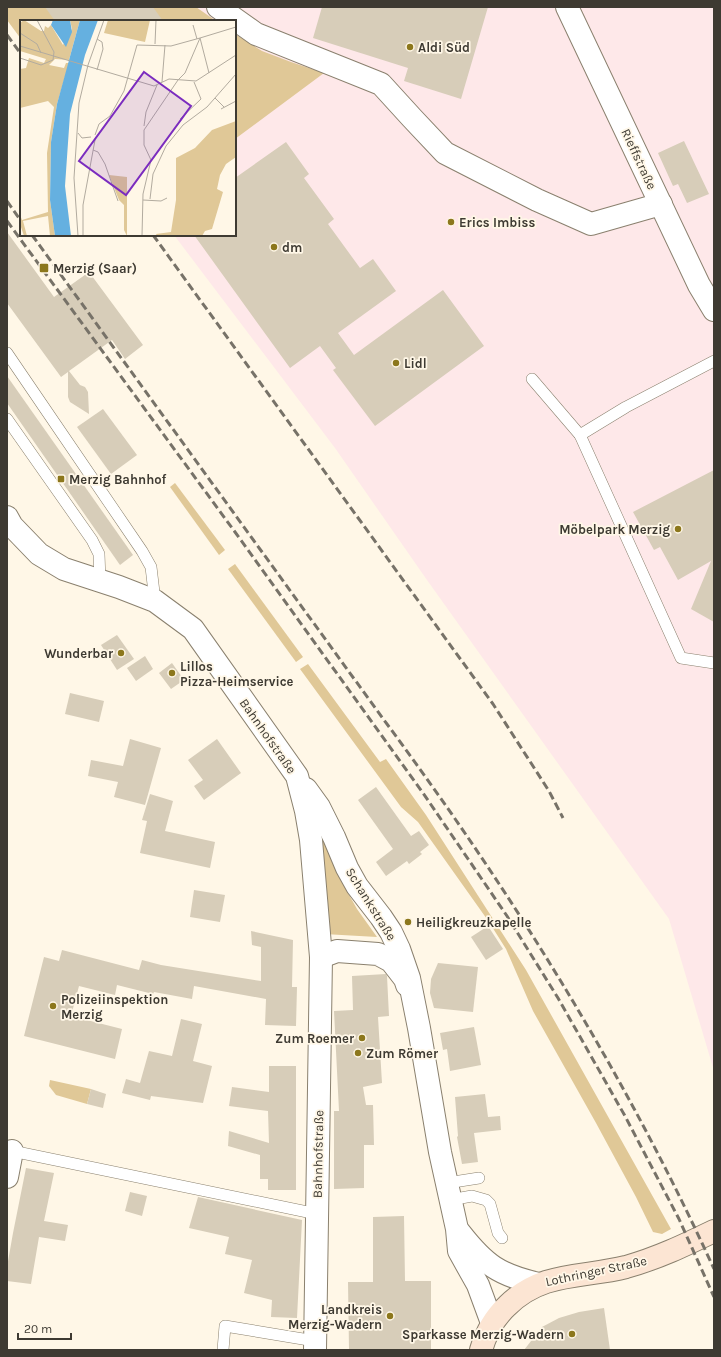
<svg xmlns="http://www.w3.org/2000/svg" width="721" height="1357" viewBox="0 0 721 1357" font-family="Karla,sans-serif">
<style>
.commercial{fill:#fee8e9}
.green{fill:#e0c897}
.building{fill:#d7cdb9}
.lines{fill:none;stroke-linecap:round;stroke-linejoin:round}
.service-casing{stroke:#8a806e;stroke-width:12}
.minor-casing{stroke:#8a806e;stroke-width:24}
.tertiary-casing{stroke:#8a806e;stroke-width:24}
.secondary-casing{stroke:#8a806e;stroke-width:24}
.service{stroke:#fff;stroke-width:11}
.minor{stroke:#fff;stroke-width:22}
.tertiary{stroke:#fff;stroke-width:22}
.secondary{stroke:#fce5d3;stroke-width:22}
.rail{stroke:#777268;stroke-width:3;stroke-dasharray:8 4;stroke-linecap:butt}
.poi-dot{fill:#8c771c;stroke:#fff7e7;stroke-width:1.5}
.labels{text-anchor:middle;dominant-baseline:central;stroke-width:3.5;stroke-linejoin:round;paint-order:stroke}
.poi-label{font-size:13px;font-weight:bold;fill:#3e3a32;stroke:#fff7e7;text-anchor:start}
.street-label{font-size:13px;fill:#3e3a32;stroke:#fff7e7}
.inset-road{fill:none;stroke:#b2ab9f;stroke-width:1}
.view{fill:#7b2cbf;fill-opacity:0.15;stroke:#7b2cbf;stroke-width:2}
.inset-edge{fill:none;stroke:#3e3a32;stroke-width:2}
</style>
<rect width="100%" height="100%" fill="#fff7e7"/>
<polygon class="commercial" points="11,7 714,7 714,1071 669,919 427,580 335,448 174,235 235,235 235,21 21,21"/>
<g class="green">
<polygon points="7,7 196,7 216,21 21,21 21,39 7,20"/>
<polygon points="235,34 262,51 291,62 324,73 235,139"/>
<polygon points="175,483 225,550 219,555 170,487"/>
<polygon points="235,564 303,657 296,662 228,569"/>
<polygon points="308,664 380,762 386,759 426,815 526,970 671,1229 662,1234 653,1232 636,1197 596,1123 533,1011 506,949 489,922 418,822 401,807 300,669"/>
<polygon points="325,840 343,884 357,909 377,937 324,934 317,843"/>
<polygon points="50,1080 91,1089 87,1104 56,1095 49,1086"/>
</g>
<g class="building">
<polygon points="45,7 153,7 163,21 55,21"/>
<polygon points="322,7 488,7 461,99 404,81 408,68 313,38"/>
<polygon points="684,141 709,194 687,203 678,184 673,186 658,153"/>
<polygon points="286,142 309,174 304,178 334,219 328,224 360,268 373,259 396,291 338,333 354,355 443,290 484,346 375,426 333,370 336,368 320,346 290,368 194,235 235,235 235,178"/>
<polygon points="7,232 54,297 89,272 143,345 125,359 112,340 69,371 80,385 85,387 88,392 89,414 70,402 68,397 68,372 61,377 7,303"/>
<polygon points="7,376 133,555 120,565 7,403"/>
<polygon points="103,409 137,455 111,474 77,427"/>
<polygon points="714,470 714,622 691,609 711,561 678,580 660,547 654,550 633,512"/>
<polygon points="117,635 134,659 117,670 101,645"/>
<polygon points="145,656 153,669 136,681 127,668"/>
<polygon points="172,663 184,680 171,689 159,673"/>
<polygon points="70,693 104,701 99,722 65,714"/>
<polygon points="130,739 161,748 145,805 114,797 118,782 88,776 91,760 123,766"/>
<polygon points="217,739 241,773 204,800 194,786 203,780 188,760"/>
<polygon points="376,787 411,836 419,831 429,845 420,852 422,854 409,864 407,861 386,876 376,862 393,849 358,800"/>
<polygon points="150,794 173,801 165,831 215,842 210,868 140,853 147,821 142,820"/>
<polygon points="194,890 225,895 220,922 190,917"/>
<polygon points="488,926 503,949 486,960 471,937"/>
<polygon points="251,931 293,940 292,987 297,987 296,1026 265,1025 266,999 194,986 192,999 154,992 153,994 117,985 115,995 79,986 71,1016 122,1029 115,1059 24,1036 44,957 59,961 62,950 139,970 142,960 161,965 261,981 261,947 252,945"/>
<polygon points="438,963 478,967 473,1012 434,1008 430,993 431,979"/>
<polygon points="386,974 387,976 389,1016 378,1017 382,1083 363,1087 366,1105 373,1105 374,1145 364,1145 364,1188 334,1189 334,1111 339,1111 334,1011 353,1010 352,976"/>
<polygon points="181,1019 202,1024 193,1061 212,1066 203,1103 151,1096 150,1100 122,1093 126,1079 140,1083 149,1051 172,1056"/>
<polygon points="474,1027 481,1065 450,1071 447,1049 443,1050 440,1033"/>
<polygon points="269,1066 296,1066 296,1190 268,1190 268,1179 260,1179 260,1155 228,1146 229,1131 269,1143 268,1111 229,1106 232,1087 269,1092"/>
<polygon points="91,1089 106,1094 103,1108 87,1104"/>
<polygon points="485,1094 488,1117 500,1116 501,1130 474,1133 478,1162 462,1164 457,1137 458,1136 455,1097"/>
<polygon points="26,1168 54,1173 44,1221 68,1225 65,1241 39,1237 31,1284 7,1281 7,1267 13,1233"/>
<polygon points="130,1192 147,1196 142,1216 125,1211"/>
<polygon points="198,1197 302,1220 297,1318 271,1317 272,1300 244,1293 252,1260 225,1254 229,1237 189,1228"/>
<polygon points="404,1216 405,1281 431,1281 431,1350 349,1350 348,1282 373,1282 373,1217"/>
<polygon points="604,1308 610,1350 524,1350 542,1327 559,1318 579,1312"/>
</g>
<g class="lines">
<defs>
<g id="service">
<polyline points="7,353 142,551 151,567 155,601"/>
<polyline points="532,379 580,435 626,407 714,361"/>
<polyline points="7,419 92,540 99,554 100,581"/>
<polyline points="580,435 681,658 714,663"/>
<polyline points="12,1151 317,1214"/>
<polyline points="447,1183 479,1178"/>
<polyline points="450,1200 472,1196 486,1200 490,1204 498,1233 502,1238"/>
<polyline points="223,1350 225,1326 315,1341"/>
</g>
<g id="minor">
<polyline points="218,7 256,34 381,84 412,118 445,153 537,200 591,224 661,204"/>
<polyline points="567,7 699,285 714,310"/>
<polyline points="321,957 337,951 378,954 391,961 405,979 407,985"/>
<polyline points="7,1177 12,1151"/>
</g>
<g id="tertiary">
<polyline points="7,517 12,526 39,554 64,569 119,587 155,601 193,629 297,776 306,811 311,840 321,957 315,1350"/>
<polyline points="306,789 319,807 334,837 347,868 357,886 381,917 391,932 399,949 409,978 419,1028 440,1152 457,1229 459,1251 478,1285 492,1323"/>
<path d="M460,1233c25,32 39,42 79,51"/>
</g>
<path id="secondary" d="M481,1350c5,-17 13,-32 26,-44 35,-35 76,-28 119,-39 32,-9 59,-22 88,-36"/>
</defs>
<use href="#service" class="service-casing"/>
<use href="#minor" class="minor-casing"/>
<use href="#tertiary" class="tertiary-casing"/>
<use href="#secondary" class="secondary-casing"/>
<use href="#service" class="service"/>
<use href="#minor" class="minor"/>
<use href="#tertiary" class="tertiary"/>
<use href="#secondary" class="secondary"/>
<g class="rail">
<polyline points="7,35 21,54"/>
<polyline points="7,201 21,221"/>
<polyline points="7,221 235,532 423,793 507,916 558,998 625,1116 679,1219 714,1297"/>
<path d="M32,235l352,485c128,172 241,354 330,549"/>
<polyline points="153,235 493,704 549,791 563,818"/>
</g>
</g>
<g class="poi-dot">
<circle cx="410" cy="47" r="4"/>
<circle cx="451" cy="222" r="4"/>
<circle cx="274" cy="247" r="4"/>
<rect x="39" y="263" width="10" height="10" rx="2"/>
<circle cx="396" cy="363" r="4"/>
<rect x="57" y="475" width="8" height="8" rx="2"/>
<circle cx="678" cy="529" r="4"/>
<circle cx="121" cy="653" r="4"/>
<circle cx="172" cy="673" r="4"/>
<circle cx="408" cy="922" r="4"/>
<circle cx="53" cy="1006" r="4"/>
<circle cx="362" cy="1038" r="4"/>
<circle cx="358" cy="1053" r="4"/>
<circle cx="390" cy="1316" r="4"/>
<circle cx="572" cy="1334" r="4"/>
</g>
<g class="labels">
<g class="poi-label">
<text x="418" y="47">Aldi Süd</text>
<text x="459" y="222">Erics Imbiss</text>
<text x="282" y="247">dm</text>
<text x="53" y="268">Merzig (Saar)</text>
<text x="404" y="363">Lidl</text>
<text x="69" y="479">Merzig Bahnhof</text>
<text x="670" y="529" text-anchor="end">Möbelpark Merzig</text>
<text x="113" y="653" text-anchor="end">Wunderbar</text>
<text x="180" y="666">Lillos<tspan x="180" dy="15">Pizza-Heimservice</tspan></text>
<text x="416" y="922">Heiligkreuzkapelle</text>
<text x="61" y="999">Polizeiinspektion<tspan x="61" dy="15">Merzig</tspan></text>
<text x="354" y="1038" text-anchor="end">Zum Roemer</text>
<text x="366" y="1053">Zum Römer</text>
<text x="382" y="1309" text-anchor="end">Landkreis<tspan x="382" dy="15">Merzig-Wadern</tspan></text>
<text x="564" y="1334" text-anchor="end">Sparkasse Merzig-Wadern</text>
</g>
<g class="street-label">
<text transform="translate(639 159) rotate(65)">Rieffstraße</text>
<text transform="translate(268 736) rotate(55)">Bahnhofstraße</text>
<text transform="translate(371 904) rotate(58)">Schankstraße</text>
<text transform="translate(318 1154) rotate(-89)">Bahnhofstraße</text>
<text transform="translate(596 1271) rotate(-12)">Lothringer Straße</text>
</g>
</g>
<g transform="translate(20 20)">
<rect width="216" height="216" fill="#fff7e7"/>
<path d="M4,0l17,11h3l1,-5 3,2 3,-3 12,20 9,-16 -2,-9h10l-11,40 -14,-1 -6,6 15,3 2,-5h3l-12,41 -6,38 -1,58 5,36h-5l-2,-20 -25,5 4,15h-3l-4,-12v-9l2,5 26,-8 -1,-59 7,-46 -6,-6 -28,7v-39l6,-1 3,-10 15,5 2,-4 -26,-8v-28zM88,0h42l-5,22 -41,-9zM216,101v36l-10,7 -6,11 -3,14 6,3 -11,37 -7,2 -3,5h-45l-1,-2 15,-2 5,-32v-42l19,-10 17,-18zM89,155l18,2v59l-3,-6v-25l-5,-5z" fill="#e0c897"/>
<path d="M33,0h17l2,12 -6,15 -15,-22zM60,0h18l-13,35 -15,59 -5,72 6,50h-16l-5,-36 1,-58 6,-38z" fill="#65b0e0"/>
<path class="inset-road" d="M173,5l4,14M0,13l17,11 4,9M135,24l1,-24M0,26l134,40 15,-7 27,2 40,-26M0,38l21,7 12,-5 1,-8 -17,-32M77,50l6,-21 -1,-7 -5,-3M158,60l7,-7 15,-35 36,-11M142,62l3,-37M195,78l9,9M201,89l15,-8M160,99l21,-20 -7,-17M124,106l2,-14 11,-27M58,113l4,5 9,-1M75,115l4,-11 11,-8 14,-25 13,-46 34,1 29,-8 9,35M73,130l5,2 7,12 13,37M130,179l3,-25 13,-28 17,-21 24,-18 29,-33M123,180l18,1 6,-3M58,216l-4,-58 5,-75 9,-38 16,-45M63,216v-31l12,-65M122,216l1,-42 8,-34 -7,-15v-15l34,-50"/>
<path class="view" d="M124,52l47,34 -65,89 -47,-34z"/>
<rect width="216" height="216" class="inset-edge"/>
</g>
<rect width="721" height="1357" fill="none" stroke="#3e3a32" stroke-width="16"/>
<path d="M18 1333v6h53v-6" fill="none" stroke="#3e3a32" stroke-width="2"/>
<text x="24" y="1333" font-size="12" fill="#3e3a32" stroke="#fff7e7" stroke-width="3" paint-order="stroke">20 m</text>
</svg>
